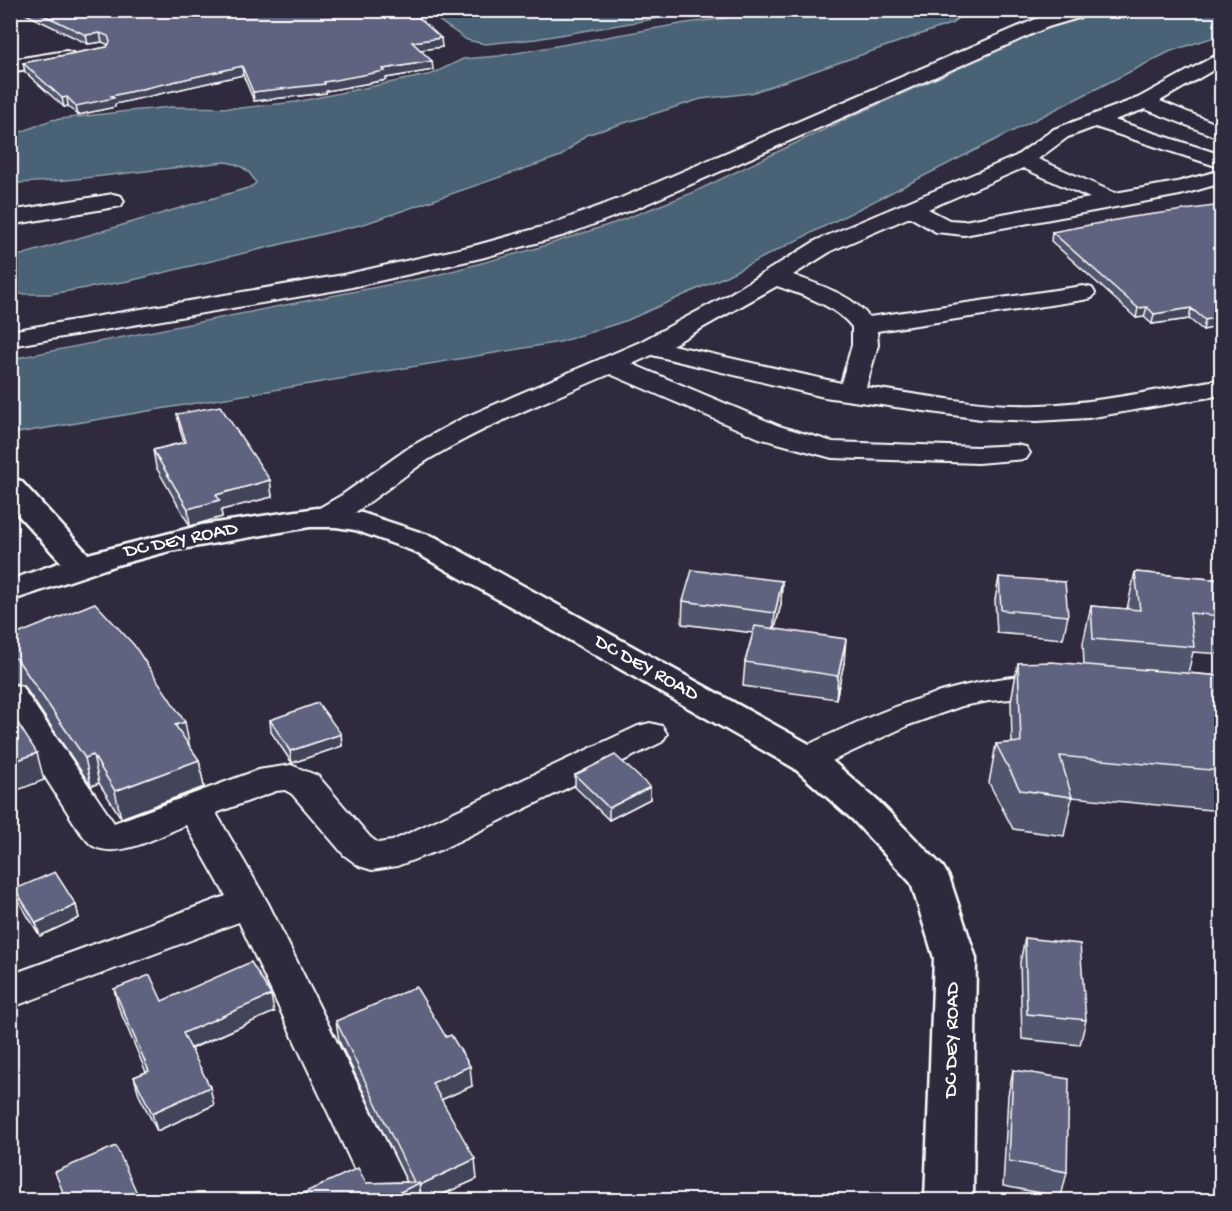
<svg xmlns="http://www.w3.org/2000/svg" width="1232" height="1211" viewBox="0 0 1232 1211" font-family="'Gochi Hand',sans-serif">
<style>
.water{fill:#4a6275;stroke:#92a1ac;stroke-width:1.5}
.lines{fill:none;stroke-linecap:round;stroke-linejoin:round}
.minor-casing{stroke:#fff;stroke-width:4}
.tertiary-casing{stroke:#fff;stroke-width:5}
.minor{fill:#2f2a3d;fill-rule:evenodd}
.tertiary{fill:#2f2a3d;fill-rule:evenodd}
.wall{fill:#51556e;stroke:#fff;stroke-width:1.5}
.shaded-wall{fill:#42455a;stroke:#fff;stroke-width:1.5}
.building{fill:#5e6380;stroke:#fff;stroke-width:1.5}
.labels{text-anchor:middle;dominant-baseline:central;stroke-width:4.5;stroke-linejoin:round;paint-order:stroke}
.street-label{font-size:20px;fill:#fff;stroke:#2f2a3d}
</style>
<rect width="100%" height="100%" fill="#2f2a3d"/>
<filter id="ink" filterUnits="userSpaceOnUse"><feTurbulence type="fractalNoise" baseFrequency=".0167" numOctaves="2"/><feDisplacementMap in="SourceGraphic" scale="12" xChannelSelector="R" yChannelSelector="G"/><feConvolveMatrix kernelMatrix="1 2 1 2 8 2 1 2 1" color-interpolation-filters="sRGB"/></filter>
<g filter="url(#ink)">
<g class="water">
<path d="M793,10h151l16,5 -7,8 -202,70 -50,6 -115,36 -25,21 -197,68 -235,57 -79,13h-39v-36l240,-71 5,-4c-7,-14 -16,-19 -31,-21l-158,18 -48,3 -8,-3v-44l40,-16 78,-9 42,-4 70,1 55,-6 136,-28 31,-15 36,-3 187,-33z"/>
<polygon points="434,11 434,10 701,11 536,39 485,44 467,40 434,17"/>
<polygon points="1105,11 1221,11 1221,35 1171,51 724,277 628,320 560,342 11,434 11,359 433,276 534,249 614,223 692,193 850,117 1042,31 1066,21"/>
</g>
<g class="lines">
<defs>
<g id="minor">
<polygon points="1065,10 1094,10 1092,14 1048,27 637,208 565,235 481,258 343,289 10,346 10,331 343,275 477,245 549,225 621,198 1036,19"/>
<polygon points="66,51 73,53 75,57 73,61 10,72 10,60"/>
<path d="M1222,52v13l-62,36 62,25v13l-77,-30 -31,11 108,35v13l-127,-41 -27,10 -30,22 77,34 62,-11 45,-12v13l-42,12 -216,40 -28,-3 -26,-15 -77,33 -40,25c25,10 59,19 76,42l214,-31 9,2 3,5 -3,5 -9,2 -206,31 1,14 -12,42c57,8 115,20 173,18 62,-2 122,-16 183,-26v16l-134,23 -51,3 -56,-2 -157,-22 -172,-42 -20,9 147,62 54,16 145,5 38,-2 10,2 4,6 -4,6 -48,4 -146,-5 -73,-20 -149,-64c-60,26 -122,50 -179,84 -18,11 -35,25 -52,37 -19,14 -42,34 -65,28l-5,-6 5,-6 28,-16 68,-48 51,-28 179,-77 88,-47 89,-55 176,-74 23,-10 38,-27 84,-31zM1023,168l67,30 -126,23 -15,-1 -21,-11zM777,286c25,9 58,19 75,41v18l-11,38 -169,-38z"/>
<polygon points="113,194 121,196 124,201 121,206 10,225 10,211"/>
<path d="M1022,676l34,1 12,3 5,8 -5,8 -12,3 -34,-1 -33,3 -27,5 -53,19 -90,42 -12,4 -12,-4 -6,-8 6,-8c73,-35 145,-67 227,-75z"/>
<path d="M10,684l12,3 92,136 144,-53 33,-5 27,11 52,61 8,6 14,-2 246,-115 12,-3 12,3 5,8 -5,8 -222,108 -43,16 -25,4 -13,-4 -15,-11 -52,-61 -7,-4 -9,1 -60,22 52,90 147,297h-46l-130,-278 -229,86v-33l216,-79 -40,-71c-25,10 -66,35 -93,21 -5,-3 -9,-10 -13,-14l-70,-110z"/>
</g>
<polygon id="tertiary" points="10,478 21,481 88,554 202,525 317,508 362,513 435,537 820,750 879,802 943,867 949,877 976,958 973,1200 925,1200 934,958 911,883 853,820 794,768 413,551 355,530 336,527 310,527 170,551 117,565 10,601 10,580 61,562 10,506"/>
</defs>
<use href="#minor" class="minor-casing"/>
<use href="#tertiary" class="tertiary-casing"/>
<use href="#minor" class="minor"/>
<use href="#tertiary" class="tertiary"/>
</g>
<g class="wall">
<polygon points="17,10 410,10 442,47 420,50 433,70 386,78 386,80 326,91 326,93 254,101 243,75 115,104 115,107 78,115 68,106 64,107 25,72 23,63 107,47 109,45 102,42 88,44"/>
<polygon points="1052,232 1221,326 1203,330 1189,319 1152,324 1144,317 1136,318 1051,241"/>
<polygon points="177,414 270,480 272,497 221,510 222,517 190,526 156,467 153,450 184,442 180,430"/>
<polygon points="1135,572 1221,580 1221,654 1193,652 1188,673 1221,676 1221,811 1072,797 1064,836 1013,829 989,783 996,744 1012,743 1011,701 1018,663 1084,665 1083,643 1091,606 1127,609"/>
<polygon points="999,577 1068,616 1063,639 997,633 995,600"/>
<polygon points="782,581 781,604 775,629 844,663 836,699 743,686 745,662 753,633 682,624 683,601"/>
<polygon points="10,637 189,746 199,760 204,787 121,818 99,783 91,786 24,686 10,682"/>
<polygon points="270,720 341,734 342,746 292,763 271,732"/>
<polygon points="575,775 650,787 650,799 609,820 575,787"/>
<polygon points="15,889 76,905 79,918 40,936 19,902"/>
<polygon points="1025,938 1086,1020 1080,1045 1022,1039 1020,962"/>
<polygon points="114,989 162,1001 274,1012 191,1049 214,1105 157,1131 139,1095 134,1077 146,1072 118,1006"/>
<polygon points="336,1021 472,1086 441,1100 477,1179 430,1200 288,1200 366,1183 407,1182 339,1041"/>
<polygon points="1013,1070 1067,1172 1061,1197 1003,1186 1008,1095"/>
</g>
<g class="shaded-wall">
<polygon points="100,33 102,42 88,44 86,35"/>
<polygon points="441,38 442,47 413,51 412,42"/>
<polygon points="432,61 433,70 386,78 386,80 326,91 326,93 254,101 253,92 324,82 383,69"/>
<polygon points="242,66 243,75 115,104 115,107 78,115 76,106 111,96"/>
<polygon points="67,97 68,106 64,107 62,98"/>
<polygon points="1147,307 1144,317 1136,318 1138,308"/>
<polygon points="1191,308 1189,319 1152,324 1154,314"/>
<polygon points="1221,316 1221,326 1203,330 1205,320"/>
<polygon points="270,480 272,497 221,510 222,517 190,526 188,509 216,495"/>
<polygon points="782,581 781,604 773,636 775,613"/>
<polygon points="846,639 844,663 836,699 838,676"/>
<polygon points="185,722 190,749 175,725"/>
<polygon points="341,734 342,746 292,763 290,751"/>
<polygon points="37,753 44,780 10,793 10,763"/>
<polygon points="93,755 99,783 91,786 85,758"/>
<polygon points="199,760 204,787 121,818 115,791"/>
<polygon points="650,787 650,799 609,820 609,808"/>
<polygon points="76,905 79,918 40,936 36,923"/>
<polygon points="271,995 274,1012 187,1050 183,1033"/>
<polygon points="470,1066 472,1086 434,1103 432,1083"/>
<polygon points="210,1087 214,1105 157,1131 152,1113"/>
<polygon points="475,1159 477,1179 430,1200 421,1200 420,1185"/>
<polygon points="419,1183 421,1200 383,1200"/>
</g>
<g class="building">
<polygon points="33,10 410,10 441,38 412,42 432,61 383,69 385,71 324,82 325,84 253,92 242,66 111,96 114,98 76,106 67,97 62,98 23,63 107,47 110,42 108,36 100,33 86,35"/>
<polygon points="1221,205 1221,316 1205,320 1191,308 1154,314 1147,307 1138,308 1052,232 1132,217"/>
<polygon points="220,406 270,480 216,495 220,500 188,509 153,450 186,442 177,414"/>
<polygon points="692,570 782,581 775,613 683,601"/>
<polygon points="1135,572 1221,580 1221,616 1190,613 1194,647 1093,639 1091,606 1140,610"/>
<polygon points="999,577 1065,582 1068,616 1001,610"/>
<polygon points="95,603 134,645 185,722 175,725 199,760 115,791 93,755 85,758 17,659 10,657 10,637"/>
<polygon points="755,626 846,639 838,676 745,662"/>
<polygon points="1051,662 1221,676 1221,771 1060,756 1072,797 1020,790 996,744 1021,742 1018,663"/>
<polygon points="318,703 341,734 290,751 270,720"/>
<polygon points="10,711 37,753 10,763"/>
<polygon points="615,755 650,787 609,808 575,775"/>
<polygon points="55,872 76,905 36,923 15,889"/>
<polygon points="1025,938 1080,944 1086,1020 1027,1014"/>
<polygon points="251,962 271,995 183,1033 210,1087 152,1113 134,1077 149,1071 114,989 150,975 162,1001"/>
<polygon points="416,987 446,1037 451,1035 470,1066 432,1083 475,1159 420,1185 419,1183 383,1200 288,1200 358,1168 366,1183 414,1182 336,1021"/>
<polygon points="1013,1070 1069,1079 1067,1172 1009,1161"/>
<polygon points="116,1146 140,1200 66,1200 55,1172"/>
</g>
</g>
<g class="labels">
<g class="street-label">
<text transform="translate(181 541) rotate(-12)">DC DEY ROAD</text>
<text transform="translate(646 669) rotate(29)">DC DEY ROAD</text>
<text transform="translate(953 1040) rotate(-89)">DC DEY ROAD</text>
</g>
</g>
<rect width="1232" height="1211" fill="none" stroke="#2f2a3d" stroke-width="36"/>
<rect x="18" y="18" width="1196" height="1175" fill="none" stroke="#fff" stroke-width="2" filter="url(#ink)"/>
</svg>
